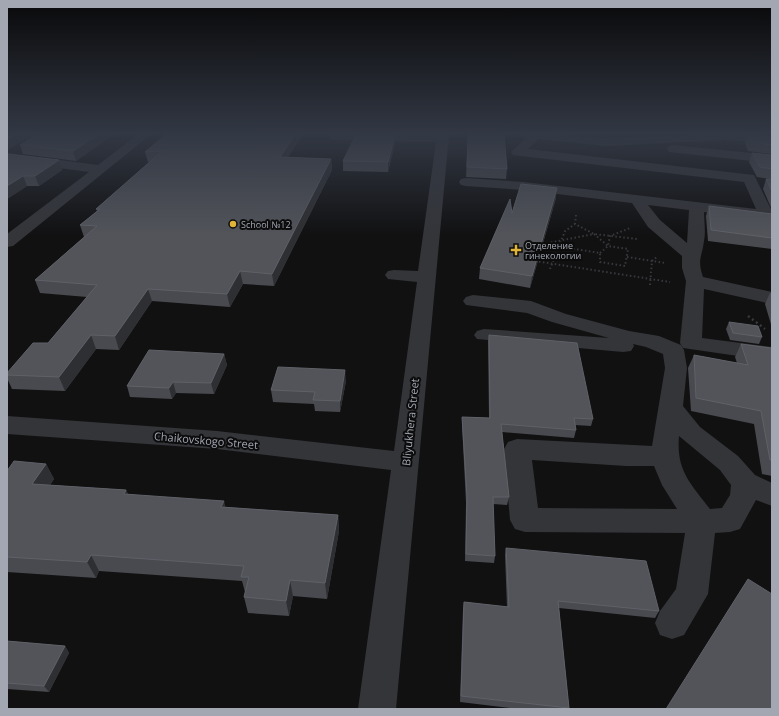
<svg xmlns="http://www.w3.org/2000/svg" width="779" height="716" viewBox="0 0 779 716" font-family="'Open Sans',sans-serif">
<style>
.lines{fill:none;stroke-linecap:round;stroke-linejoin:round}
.path-far1{stroke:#38393e;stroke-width:2;stroke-dasharray:1.5 2.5;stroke-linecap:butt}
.path{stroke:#38393e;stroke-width:2.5;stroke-dasharray:2 3;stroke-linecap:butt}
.minor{fill:#343539;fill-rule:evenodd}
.wall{fill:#494a4f}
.shaded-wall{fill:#2e2f32}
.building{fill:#52545a;stroke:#5f6168}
.poi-dot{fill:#e2b339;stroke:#0c0c0d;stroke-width:1.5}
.labels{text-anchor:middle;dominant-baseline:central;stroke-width:4;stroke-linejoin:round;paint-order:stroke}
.far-poi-label{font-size:9px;fill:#a3a7b2;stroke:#0c0c0d;text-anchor:start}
.street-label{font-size:11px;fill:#a3a7b2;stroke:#0c0c0d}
</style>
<rect width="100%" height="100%" fill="#111112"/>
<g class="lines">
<g class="path-far1">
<polyline points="576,215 575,224 594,234 637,239"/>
<polygon points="594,234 608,246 628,249 625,266 600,262 600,253 543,244"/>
<polyline points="600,253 608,246 610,236 630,228"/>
<polyline points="627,257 665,263"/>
<polyline points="535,261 670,282"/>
<polyline points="550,269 565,231 575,224"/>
<polyline points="650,285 652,261 658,256"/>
</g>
<polyline class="path" points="748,316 765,329"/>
<g class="minor">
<polygon points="137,135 150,135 13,246 7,247 7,234 89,172 7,161 7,153 98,165"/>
<polygon points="329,135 449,135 396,709 358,709 391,470 217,449 7,434 7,416 217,431 394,451 417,282 388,279 385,275 388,271 394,270 418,271 436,142 334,140 330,139"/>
<path d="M522,135c28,-4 57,4 85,3 55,0 110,-6 165,-2v8l-47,-4 -119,6 -68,-7 -10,10 226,26 18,36v10l-68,-9c0,9 2,20 0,29 -2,16 -7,18 -1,36l69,15v10l-5,1 -63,-14 -2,49 70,9v14l-89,-13 -3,-5 6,-62 -4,-13v-12l-34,-29 -16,-24 -108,-13 -58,-4 -5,-1 -2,-3 2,-3 5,-1 58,4 232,27 -12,-27 -231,-27 -2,-3 14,-13zM648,205l41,5 -2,33 -27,-23z"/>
<polygon points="673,145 772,155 772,163 669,152 667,149 669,146"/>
<path d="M473,295l58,6 35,13 63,17 30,5 22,9 3,5 3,18 -4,38 17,21 38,29 17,19 17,8v23l-16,-6 -16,29 -10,3 -15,1 -7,61 -24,41 -12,4 -12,-4 -5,-12 5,-12 16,-22 9,-56 -160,-1 -10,-3 -5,-9 -6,-71 4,-7 9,-3 135,7 13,-78 -2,-14 -17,-7 -13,-3 1,2 -3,5 -8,1 -146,-13 -3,-4 3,-4 7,-2 125,9 -57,-16 -25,-9 -61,-8 -3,-4 3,-4zM679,436l41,34 11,15 -1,10 -8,13 -12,1c-20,-26 -34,-39 -31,-73zM532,460l94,6h28l8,19 15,24 -139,-1z"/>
</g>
</g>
<g class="wall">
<polygon points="36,135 113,135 76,161 23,154 20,145"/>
<polygon points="468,135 507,169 506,179 466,177"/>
<polygon points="748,135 772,137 772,154 748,151 745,143"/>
<polygon points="395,143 388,172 343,171 343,161"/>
<polygon points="145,152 331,159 332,170 274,286 243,284 230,307 152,301 119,350 96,349 65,391 12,389 7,378 7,373 48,343 87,297 40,293 35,280 84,237 80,225 97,211 96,209 150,162 148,162"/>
<polygon points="752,153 772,155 772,179 757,177 749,162"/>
<polygon points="7,154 59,160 62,170 39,186 27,186 7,199"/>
<polygon points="766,179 772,179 772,210 763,189"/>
<polygon points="556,198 530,288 479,279 480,268 512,213"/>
<polygon points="709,206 772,214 772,249 708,241 706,216"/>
<polygon points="770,293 772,293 772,328 765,304"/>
<polygon points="729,322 762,337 759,344 730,340 726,329"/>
<polygon points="489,335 593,419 591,426 575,425 576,430 574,438 502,432 509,497 507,505 493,504 495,556 494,563 465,561 466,503 462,424 462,417 489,418 488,341"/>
<polygon points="741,344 772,350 772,476 762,474 754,424 691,411 688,368 694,355 737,363 735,357"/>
<polygon points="224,354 227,365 214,394 176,393 172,399 130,397 127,386"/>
<polygon points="346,381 340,412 315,411 314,404 273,402 271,390"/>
<polygon points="46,464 54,479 50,485 126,490 128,494 225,507 338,515 339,531 327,599 293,596 289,616 248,613 244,597 245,592 242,581 99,571 96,578 7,572 7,471"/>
<polygon points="506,548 659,611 655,618 559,608 569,709 518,709 460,702 463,609 464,602 507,607 505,555"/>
<polygon points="7,641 65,646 69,653 49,692 7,689"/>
</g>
<g class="shaded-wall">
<polygon points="15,135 34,135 7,150 7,139"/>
<polygon points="98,135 113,135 76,161 73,151"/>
<polygon points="295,135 303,135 281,168 280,157"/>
<polygon points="395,135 395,143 388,172 388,162"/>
<polygon points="331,159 332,170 274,286 272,274"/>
<polygon points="59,160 62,170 39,186 35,176"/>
<polygon points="23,176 27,186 7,199 7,186"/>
<polygon points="557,188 556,198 530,288 532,276"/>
<polygon points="240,271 243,284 230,307 227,294"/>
<polygon points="148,289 152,301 119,350 115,336"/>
<polygon points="91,335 96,349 65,391 59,377"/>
<polygon points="224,354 227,365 214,394 211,383"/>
<polygon points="345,370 346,381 340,412 340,401"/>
<polygon points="173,382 176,393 172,399 169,388"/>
<polygon points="46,464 54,479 40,500 32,484"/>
<polygon points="126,490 133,505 124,494"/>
<polygon points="224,501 228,516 221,507"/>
<polygon points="338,515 339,531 327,599 325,583"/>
<polygon points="91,555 99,571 96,578 87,562"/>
<polygon points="290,580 293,596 289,616 286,601"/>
<polygon points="65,646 69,653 49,692 44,686"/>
</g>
<g class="building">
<polygon points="7,135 15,135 7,139"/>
<polygon points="36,135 98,135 73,151 20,145"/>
<polygon points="165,135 295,135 280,157 331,159 272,274 240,271 227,294 148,289 115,336 91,335 59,377 7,375 7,373 33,343 48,343 97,285 35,280 97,226 80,225 100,209 96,209 161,152 145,152"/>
<polygon points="356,135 395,135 388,162 343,161"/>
<polygon points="468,135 504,135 507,169 467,167"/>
<polygon points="748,135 772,137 772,145 751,142"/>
<polygon points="752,153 772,155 772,169 760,167"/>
<polygon points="7,154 59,160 35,176 23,176 7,186"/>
<polygon points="766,179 772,179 772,191"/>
<polygon points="521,184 557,188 532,276 480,268 510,199 512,213"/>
<polygon points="709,206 772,214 772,238 711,230"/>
<polygon points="729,322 758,326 762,337 733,333"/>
<polygon points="489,335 577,343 593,419 574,418 576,430 501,424 509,497 493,497 495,556 466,554 467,496 462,417 490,418"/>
<polygon points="741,344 771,348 772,350 772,460 770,460 761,411 696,398 694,355 748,365"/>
<polygon points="149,350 224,354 211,383 173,382 169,388 127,386"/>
<polygon points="278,367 345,370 340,401 313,400 315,392 271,390"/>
<polygon points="14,461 46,464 32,484 126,490 124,494 224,501 221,507 338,515 325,583 290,580 286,601 244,597 249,577 241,577 244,566 91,555 87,562 7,557 7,471"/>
<polygon points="506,548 646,561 659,611 558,601 569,708 461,696 464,602 509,607"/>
<polygon points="748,579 772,594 772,709 666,709"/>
<polygon points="7,641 65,646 44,686 7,683"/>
</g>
<linearGradient id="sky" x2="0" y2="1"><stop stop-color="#09090a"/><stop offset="0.57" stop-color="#323844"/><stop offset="1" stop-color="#323844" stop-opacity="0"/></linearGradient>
<rect width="779" height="235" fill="url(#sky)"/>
<g class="poi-dot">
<circle cx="233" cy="224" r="4"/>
<path d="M514 244h4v4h4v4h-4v4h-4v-4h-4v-4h4z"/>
</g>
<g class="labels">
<g class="far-poi-label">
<text x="241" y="224">School №12</text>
<text x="525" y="245">Отделение<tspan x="525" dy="10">гинекологии</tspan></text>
</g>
<g class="street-label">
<text transform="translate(410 422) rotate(-84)">Bliyukhera Street</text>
<text transform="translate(206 440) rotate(5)">Chaikovskogo Street</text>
</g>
</g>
<rect width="779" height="716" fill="none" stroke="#a3a7b2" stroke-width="16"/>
</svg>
